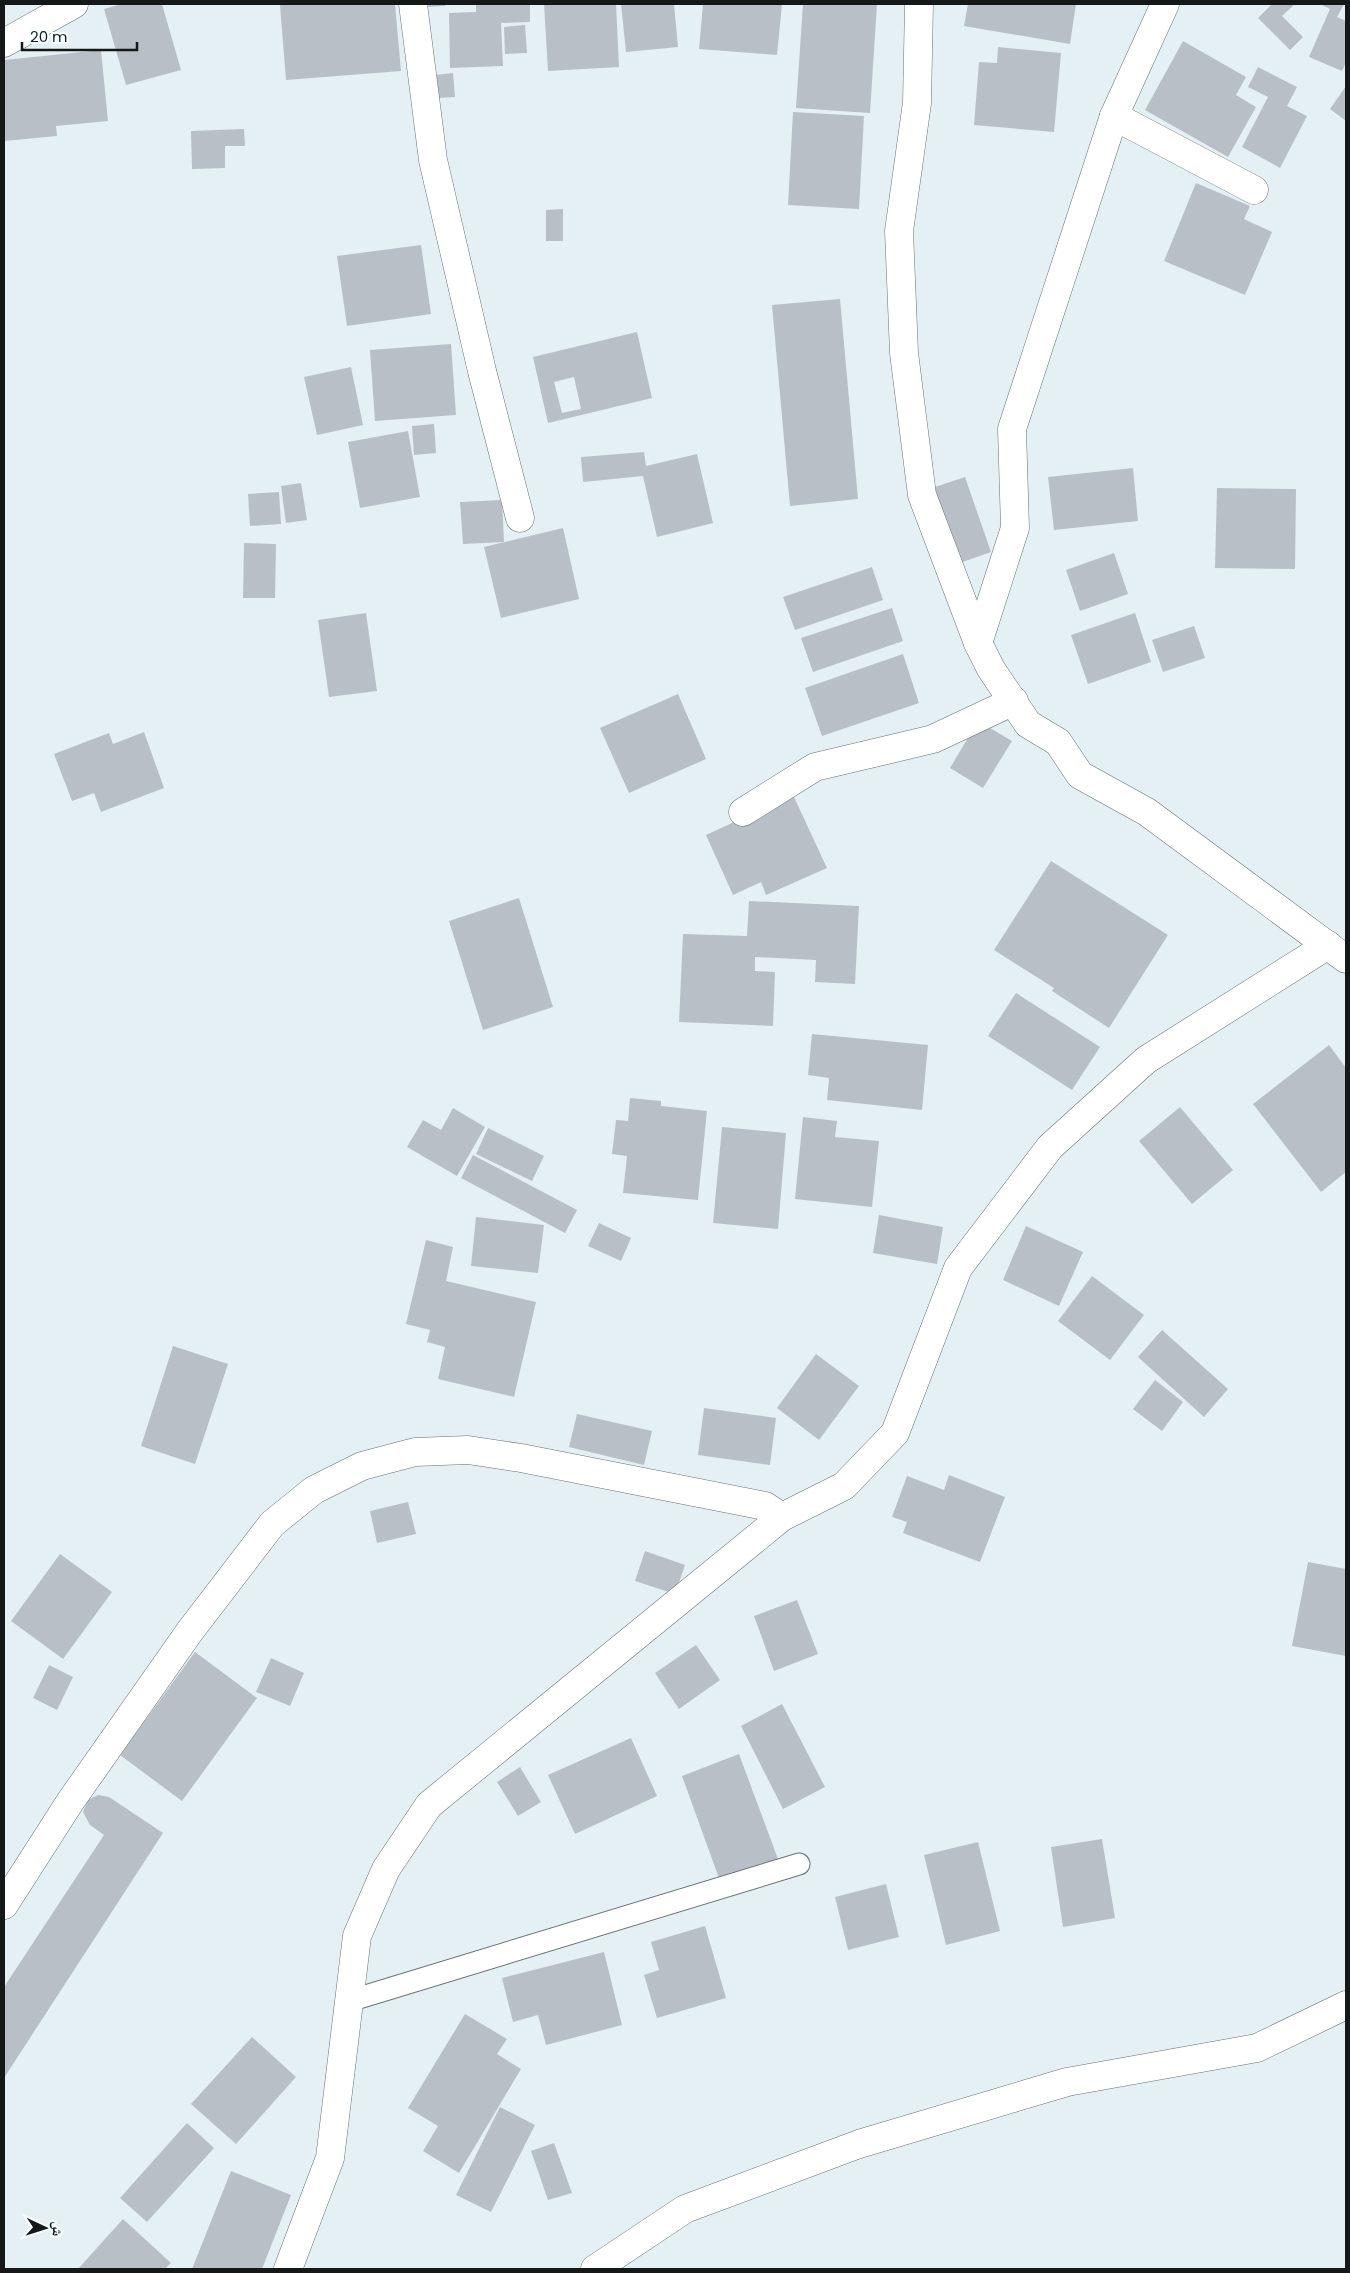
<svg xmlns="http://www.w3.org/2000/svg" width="1350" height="2273" viewBox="0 0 1350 2273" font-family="Poppins,'Noto Naskh Arabic',sans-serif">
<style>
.building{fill:#b9bfc7;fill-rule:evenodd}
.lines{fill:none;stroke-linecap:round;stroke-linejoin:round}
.lane-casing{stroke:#687275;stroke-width:23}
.street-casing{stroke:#687275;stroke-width:29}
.lane{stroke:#fff;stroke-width:21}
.street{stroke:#fff;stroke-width:28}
</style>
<rect width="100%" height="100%" fill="#e5f0f4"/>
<g class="building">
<polygon points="122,4 162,4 181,70 126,85 104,9"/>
<polygon points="286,4 395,4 401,71 286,80 280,5"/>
<polygon points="424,4 445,4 445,6 424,7"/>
<polygon points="476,4 530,4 530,22 501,23 503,66 450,68 449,13 476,12"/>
<polygon points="544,4 616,4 619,67 548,71"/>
<polygon points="621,4 674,4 678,47 626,52"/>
<polygon points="703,4 782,4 777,55 699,49"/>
<polygon points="803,4 877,4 870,113 796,108"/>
<polygon points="968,4 1076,4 1070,44 964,26"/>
<polygon points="1272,4 1295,4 1282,16 1303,37 1290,50 1258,18"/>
<polygon points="1320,4 1344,4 1337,17 1346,21 1346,62 1342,71 1309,57 1330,9"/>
<polygon points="525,25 527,53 505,54 504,27"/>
<polygon points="1183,41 1246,77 1236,95 1256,107 1228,157 1145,110"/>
<polygon points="998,47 1061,53 1054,132 974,125 979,62 997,63"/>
<polygon points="101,50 108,121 56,126 57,136 4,141 4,60"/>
<polygon points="1258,67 1297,87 1287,106 1307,116 1280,168 1242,147 1268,97 1248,87"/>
<polygon points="453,73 455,97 437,98 435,75"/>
<polygon points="1346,86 1346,121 1330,109"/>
<polygon points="793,112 864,116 859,209 788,205"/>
<polygon points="244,129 245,146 225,146 225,168 192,169 191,131"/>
<polygon points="1196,183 1250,206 1244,219 1272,232 1245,295 1164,261"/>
<polygon points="563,209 563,241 546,241 546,210"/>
<polygon points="421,245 431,314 347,326 337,256"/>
<polygon points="840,299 858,499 790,506 772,305"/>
<path d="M637,332l15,66 -104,25 -15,-66zM574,377l7,32 -19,4 -8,-31z"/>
<polygon points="451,344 456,415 375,421 370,350"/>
<polygon points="351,367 363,425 317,435 304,377"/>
<polygon points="434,424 436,453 414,455 412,426"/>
<polygon points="408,431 420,497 360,508 348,442"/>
<polygon points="644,452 646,466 697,454 713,523 657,537 643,476 583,482 581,457"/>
<polygon points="1133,468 1138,521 1054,530 1048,477"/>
<polygon points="965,477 991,552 954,565 929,489"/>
<polygon points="301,483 307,520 286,523 281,486"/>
<polygon points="1217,488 1296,489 1295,569 1215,568"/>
<polygon points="279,492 281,524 250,526 248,494"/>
<polygon points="502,500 504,542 463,544 460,502"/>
<polygon points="563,528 579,599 501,618 484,547"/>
<polygon points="244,543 276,544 275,598 243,598"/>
<polygon points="1114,553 1128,594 1080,611 1066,570"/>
<polygon points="872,567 883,600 795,630 783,597"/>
<polygon points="892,608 903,641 813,672 801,638"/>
<polygon points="366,613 377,691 329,697 318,620"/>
<polygon points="1135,613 1151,662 1088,684 1071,635"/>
<polygon points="1194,626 1205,658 1163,672 1152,640"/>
<polygon points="903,654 919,703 822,736 805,688"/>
<polygon points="678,694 706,759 629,793 600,728"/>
<polygon points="978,721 1012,741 983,788 950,768"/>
<polygon points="144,732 164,788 101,812 94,793 72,801 54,754 109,733 113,744"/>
<polygon points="793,795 827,868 766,895 761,882 733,895 706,835"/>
<polygon points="1051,861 1168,935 1109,1028 1052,991 1054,988 994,950"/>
<polygon points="519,898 553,1007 483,1030 449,921"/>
<polygon points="749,901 859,906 855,984 815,982 816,960 755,957 755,971 775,972 773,1026 679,1022 683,934 747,936"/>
<polygon points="1016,993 1100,1047 1072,1090 988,1036"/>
<polygon points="812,1034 928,1045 922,1110 827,1100 829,1078 808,1075"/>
<polygon points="1329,1045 1346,1068 1346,1172 1321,1192 1253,1104"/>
<polygon points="630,1098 661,1101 661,1106 707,1111 698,1200 623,1193 627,1156 612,1154 616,1120 628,1121"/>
<polygon points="1180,1107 1233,1170 1192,1204 1139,1141"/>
<polygon points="453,1108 485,1127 457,1176 407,1147 423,1120 441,1130"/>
<polygon points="803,1117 837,1121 835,1137 879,1141 872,1207 795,1199"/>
<polygon points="722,1127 786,1133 778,1229 713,1223"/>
<polygon points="488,1128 544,1156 532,1181 476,1154"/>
<polygon points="473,1155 577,1210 565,1233 461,1178"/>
<polygon points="879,1215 943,1227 937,1264 873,1253"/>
<polygon points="476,1217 544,1225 538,1273 471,1266"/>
<polygon points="599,1223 631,1238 621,1261 588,1246"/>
<polygon points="1026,1226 1083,1252 1059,1306 1003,1280"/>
<polygon points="426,1240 453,1247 446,1281 536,1302 514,1397 438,1379 445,1347 427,1342 430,1330 406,1324"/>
<polygon points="1092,1276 1144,1315 1110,1360 1058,1321"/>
<polygon points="1162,1330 1228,1389 1204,1417 1138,1357"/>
<polygon points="173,1346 228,1364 195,1464 141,1446"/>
<polygon points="816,1354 859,1386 819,1440 777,1408"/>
<polygon points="1155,1380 1183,1402 1162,1431 1133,1409"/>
<polygon points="704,1408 776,1418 770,1465 698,1455"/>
<polygon points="577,1414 652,1431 644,1465 569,1447"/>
<polygon points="949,1475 1005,1497 980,1562 903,1533 907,1522 892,1517 907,1476 944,1490"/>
<polygon points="408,1502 416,1534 377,1543 370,1511"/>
<polygon points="645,1551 685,1565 675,1594 635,1581"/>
<polygon points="60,1554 112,1592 63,1659 11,1621"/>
<polygon points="1308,1562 1346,1569 1346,1656 1292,1646"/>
<polygon points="797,1600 818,1654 774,1671 754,1616"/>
<polygon points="696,1645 720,1680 679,1709 655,1673"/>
<polygon points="195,1652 257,1698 182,1801 120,1755"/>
<polygon points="271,1658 304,1673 290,1706 256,1692"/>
<polygon points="49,1665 73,1677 57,1710 33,1698"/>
<polygon points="782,1704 825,1787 783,1809 741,1726"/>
<polygon points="631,1738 657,1796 575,1834 548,1775"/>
<polygon points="739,1754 778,1859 720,1881 682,1776"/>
<polygon points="520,1767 541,1802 518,1816 497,1782"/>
<polygon points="98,1795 109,1797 163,1833 4,2078 4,1987 104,1835 90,1825 83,1812 88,1800"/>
<polygon points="1102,1839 1115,1918 1063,1927 1051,1847"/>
<polygon points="978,1842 1000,1931 946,1945 924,1855"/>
<polygon points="886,1884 899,1937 848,1950 835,1897"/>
<polygon points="705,1926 726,1998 657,2018 644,1975 659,1970 651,1942"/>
<polygon points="604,1952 622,2025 546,2045 538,2015 513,2022 502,1978"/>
<polygon points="465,2014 507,2039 497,2054 521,2069 459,2173 423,2151 438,2126 408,2108"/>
<polygon points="252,2037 296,2077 236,2144 191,2104"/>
<polygon points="500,2107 535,2125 491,2212 456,2195"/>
<polygon points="187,2123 214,2148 147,2222 120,2198"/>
<polygon points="554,2143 572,2193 548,2200 531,2151"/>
<polygon points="231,2171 291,2195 262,2269 192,2269"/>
<polygon points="123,2219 171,2263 165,2269 78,2269"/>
</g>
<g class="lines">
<defs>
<polyline id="lane" points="349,2001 799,1864"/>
<g id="street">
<polyline points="413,4 433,160 482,371 520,518"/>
<polyline points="919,4 917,103 899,231 904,353 922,495 978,643 991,669 1028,724 1058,742 1080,775 1147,812 1346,959"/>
<polyline points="4,43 74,4"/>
<polyline points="1114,116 1254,190"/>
<polyline points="978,643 1015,528 1012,429 1114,116 1165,4"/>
<polyline points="743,812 815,767 933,739 1014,701"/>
<polyline points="4,1905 70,1802 190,1631 272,1524 314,1490 362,1466 415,1452 468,1450 521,1458 765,1506 782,1517"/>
<polyline points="288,2269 330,2158 357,1936 386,1869 429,1805 782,1517 844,1486 895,1433 958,1268 1050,1147 1146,1060 1328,945"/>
<polyline points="595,2269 685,2209 859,2144 1067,2082 1257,2048 1346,2005"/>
</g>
</defs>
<use href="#lane" class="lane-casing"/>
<use href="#street" class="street-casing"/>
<use href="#lane" class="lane"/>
<use href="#street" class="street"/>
</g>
<rect width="1350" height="2273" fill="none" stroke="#141819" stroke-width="10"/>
<g transform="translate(45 2228) rotate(94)" stroke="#f6fdff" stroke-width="4" paint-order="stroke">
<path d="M0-4L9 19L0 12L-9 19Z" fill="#141819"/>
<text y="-8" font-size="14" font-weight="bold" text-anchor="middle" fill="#141819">ش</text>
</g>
<path d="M22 42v8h115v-8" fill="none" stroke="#141819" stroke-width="2.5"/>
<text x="30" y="42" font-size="15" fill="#141819" stroke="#f6fdff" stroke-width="4" paint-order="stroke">20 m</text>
</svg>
